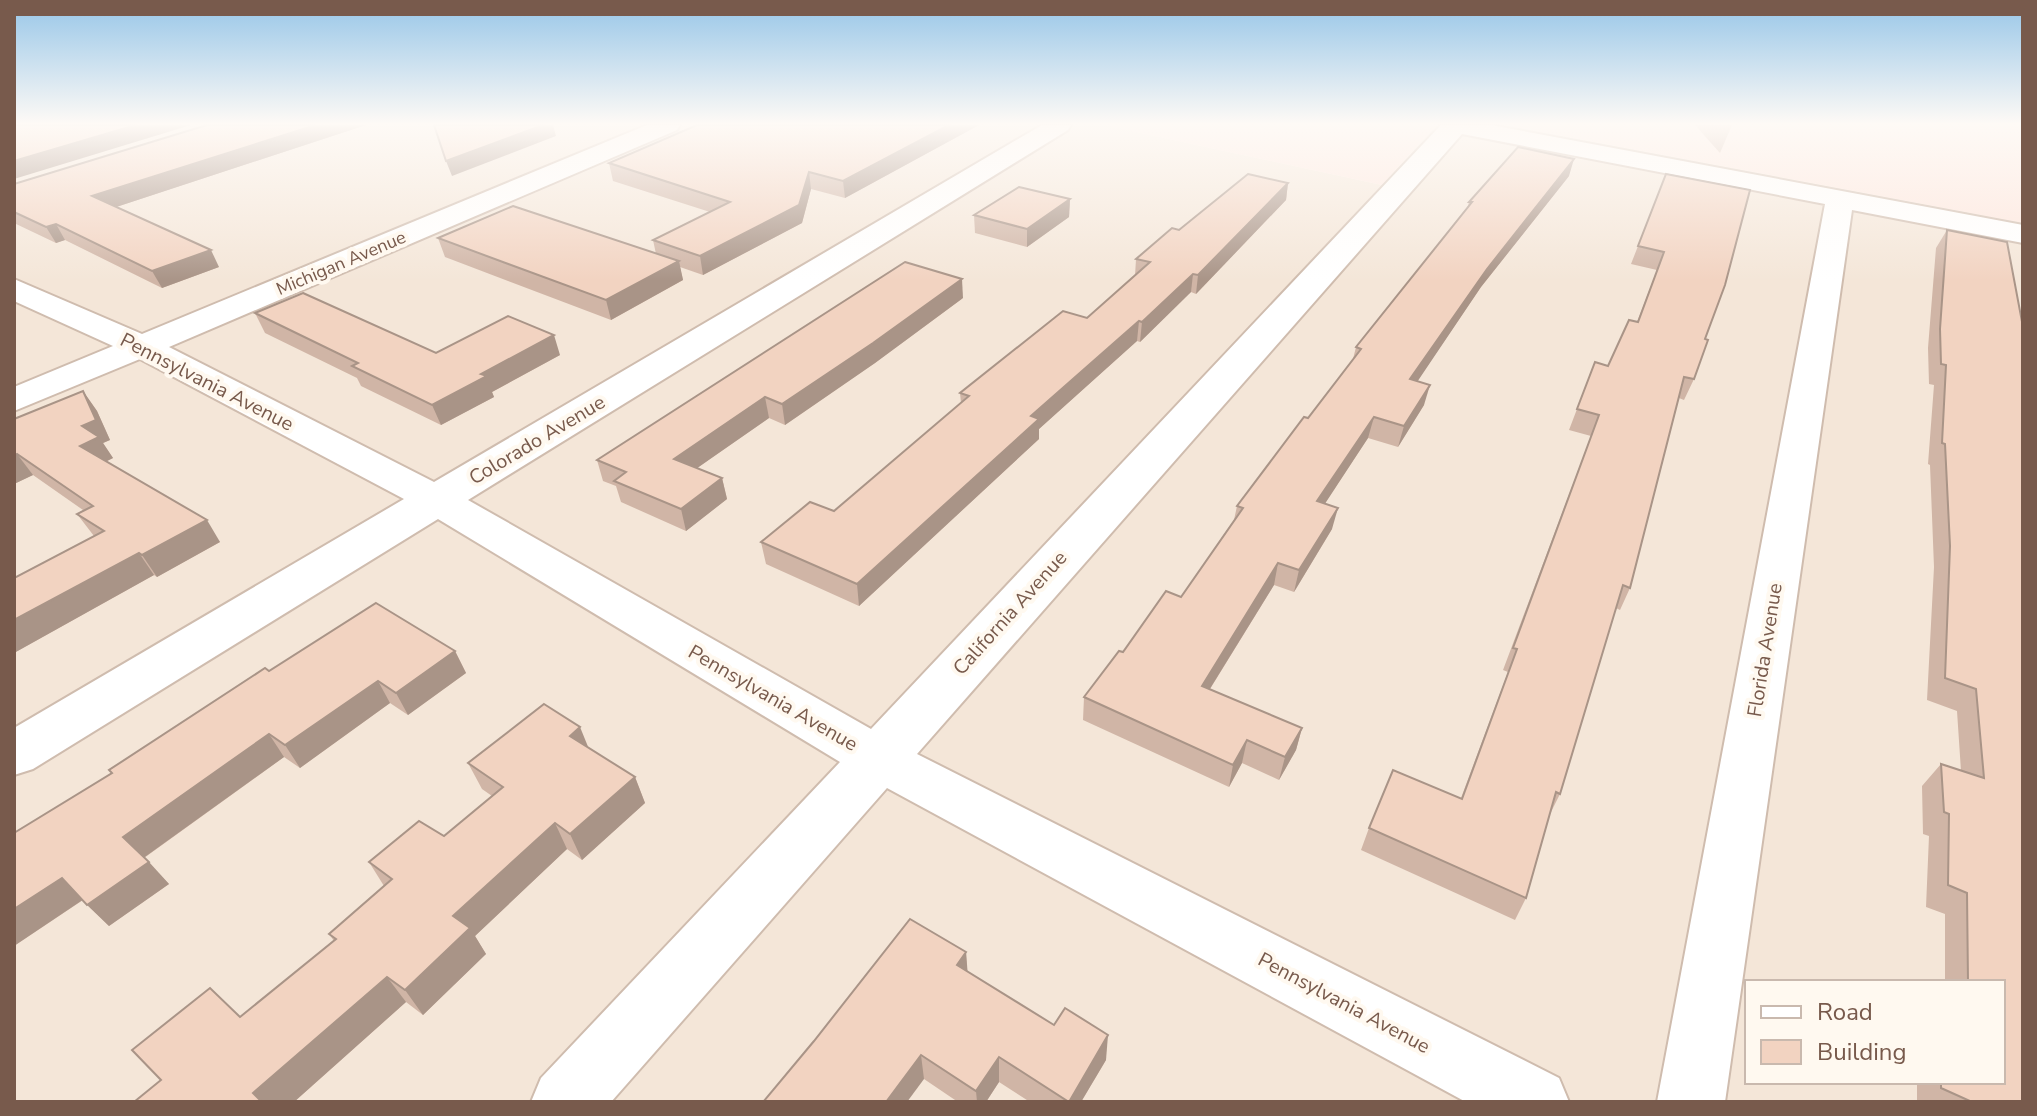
<svg xmlns="http://www.w3.org/2000/svg" width="2037" height="1116" viewBox="0 0 2037 1116" font-family="'Nunito Sans',sans-serif">
<style>
.residential{fill:#f4e6d8;fill-rule:evenodd}
.commercial{fill:#fde6dd}
.lines{fill:none;stroke-linecap:round;stroke-linejoin:round}
.minor-casing{stroke:#cfbcae;stroke-width:4}
.minor{fill:#fff;fill-rule:evenodd}
.wall{fill:#d0b5a6}
.shaded-wall{fill:#a99487}
.building{fill:#f2d3c1;stroke:#a99487;stroke-width:2}
.labels{text-anchor:middle;dominant-baseline:central;stroke-width:8;stroke-linejoin:round;paint-order:stroke}
.far-street-label{font-size:18px;fill:#785a4c;stroke:#fff9f0}
.street-label{font-size:20px;fill:#785a4c;stroke:#fff9f0}
</style>
<rect width="100%" height="100%" fill="#fdf4ea"/>
<path class="residential" d="M14,125h1090l278,60 54,-60h69l518,98v879h-2009zM1747,982h256v100h-256z"/>
<g class="commercial">
<polygon points="1104,125 1436,125 1382,185"/>
<polygon points="1505,125 2023,125 2023,223"/>
</g>
<g class="lines">
<defs>
<polygon id="minor" points="647,125 680,125 677,130 169,347 434,482 1042,125 1071,125 1068,130 468,500 871,729 1441,125 1491,125 2023,225 2023,243 1852,210 1725,1102 1657,1102 1825,204 1462,134 917,754 1559,1078 1569,1102 1466,1102 887,788 611,1102 531,1102 541,1078 840,762 438,519 33,769 14,775 14,728 404,499 140,359 14,411 14,387 113,346 14,301 14,279 142,334"/>
</defs>
<use href="#minor" class="minor-casing"/>
<use href="#minor" class="minor"/>
</g>
<g class="wall">
<polygon points="207,125 366,125 116,207 219,267 162,288 65,240 56,243 14,223 14,184"/>
<polygon points="696,125 979,125 845,198 811,189 802,223 703,275 680,267 683,280 611,320 445,257 438,238 656,254 653,240 710,212 613,181 609,163"/>
<polygon points="1695,125 1732,125 1720,153"/>
<polygon points="1666,174 1694,379 1684,400 1679,398 1630,588 1620,610 1616,608 1560,794 1550,814 1526,898 1515,920 1361,850 1369,828 1461,798 1508,672 1503,670 1591,436 1569,430 1595,362 1608,366 1637,322 1657,270 1631,264"/>
<polygon points="1569,176 1481,287 1417,381 1424,405 1398,447 1368,438 1325,503 1332,529 1294,592 1274,585 1210,689 1302,728 1296,750 1279,780 1242,763 1229,787 1083,720 1084,697 1123,652 1181,597 1234,520 1237,506 1308,418 1353,359 1356,347 1467,209 1469,202"/>
<polygon points="1288,183 1286,200 1196,294 1191,292 1140,342 1137,341 1039,429 1039,439 859,606 766,564 761,542 834,511 961,403 960,393 1087,318 1135,276 1136,259 1179,230"/>
<polygon points="1070,199 1069,217 1027,247 975,233 974,215"/>
<polygon points="1947,230 2023,1102 1917,1102 1917,1082 2003,1082 2003,982 1945,982 1945,914 1926,907 1929,836 1923,834 1922,786 1941,764 1961,771 1957,711 1927,700 1934,567 1930,465 1928,464 1934,385 1929,384 1928,348 1936,248"/>
<polygon points="963,298 875,363 785,425 769,418 697,468 722,478 727,499 686,531 621,502 616,486 603,481 597,460"/>
<polygon points="255,313 436,353 560,355 492,392 494,397 441,425 361,386 357,378 265,333"/>
<polygon points="83,391 97,411 110,440 103,443 113,458 107,461 220,542 157,577 154,575 14,653 14,578 94,536 77,514 83,510 33,475 14,484 14,419"/>
<polygon points="455,651 466,673 408,715 390,703 300,768 284,757 144,858 169,884 109,926 83,900 14,946 112,773 109,770 269,671"/>
<polygon points="588,747 635,777 645,803 582,860 567,849 475,936 486,954 423,1015 406,1002 294,1102 134,1102 334,941 329,934 384,886 369,862 444,836 492,796 482,789 468,763"/>
<polygon points="966,952 967,971 1106,1060 1081,1102 1030,1102 999,1082 986,1102 958,1102 924,1079 763,1102"/>
</g>
<g class="shaded-wall">
<polygon points="136,125 191,125 14,179 14,161"/>
<polygon points="316,125 366,125 101,212 92,196"/>
<polygon points="543,125 553,125 556,136 452,176 446,161"/>
<polygon points="949,125 979,125 845,198 843,181"/>
<polygon points="1574,159 1569,176 1481,287 1405,400 1410,379 1487,269"/>
<polygon points="809,172 811,189 802,223 703,275 700,256"/>
<polygon points="1288,183 1286,200 1196,294 1198,275"/>
<polygon points="1070,199 1069,217 1027,247 1027,229"/>
<polygon points="56,224 65,240 56,243 46,227"/>
<polygon points="211,250 219,267 162,288 152,271"/>
<polygon points="679,261 683,280 611,320 606,300"/>
<polygon points="1193,274 1191,292 1140,342 1142,322"/>
<polygon points="962,279 963,298 875,363 785,425 782,404"/>
<polygon points="1139,321 1137,341 1039,429 1039,439 859,606 857,584 1031,416"/>
<polygon points="554,335 560,355 492,392 494,397 441,425 432,405 481,374"/>
<polygon points="1430,385 1424,405 1398,447 1404,426"/>
<polygon points="83,391 97,411 110,440 103,443 113,458 95,467 80,446"/>
<polygon points="765,397 769,418 680,480 674,459"/>
<polygon points="1374,417 1368,438 1313,522 1317,501"/>
<polygon points="17,454 33,475 14,484 14,456"/>
<polygon points="722,478 727,499 686,531 681,509"/>
<polygon points="1338,508 1332,529 1294,592 1299,570"/>
<polygon points="207,520 220,542 157,577 142,555"/>
<polygon points="139,553 154,575 14,653 14,620"/>
<polygon points="1278,563 1274,585 1198,708 1202,686"/>
<polygon points="455,651 466,673 408,715 396,693"/>
<polygon points="378,681 390,703 300,768 285,745"/>
<polygon points="580,727 591,754 570,736"/>
<polygon points="1302,728 1296,750 1279,780 1285,757"/>
<polygon points="269,734 284,757 142,859 123,837"/>
<polygon points="1247,740 1242,763 1229,787 1233,765"/>
<polygon points="635,777 645,803 582,860 570,834"/>
<polygon points="555,823 567,849 475,936 486,954 423,1015 405,990 453,916"/>
<polygon points="149,862 169,884 109,926 87,905"/>
<polygon points="62,878 84,899 14,946 14,909"/>
<polygon points="966,952 968,977 957,965"/>
<polygon points="387,977 406,1002 294,1102 262,1102 253,1093"/>
<polygon points="1108,1035 1106,1060 1081,1102 1069,1102"/>
<polygon points="921,1055 924,1079 907,1102 886,1102"/>
<polygon points="999,1057 999,1082 986,1102 977,1102 976,1091"/>
</g>
<g class="building">
<polygon points="14,125 136,125 14,161"/>
<polygon points="207,125 316,125 92,196 211,250 152,271 56,224 46,227 14,212 14,184"/>
<polygon points="434,125 543,125 446,161"/>
<polygon points="697,125 949,125 843,181 809,172 799,205 700,256 653,240 730,202 609,163"/>
<polygon points="1518,147 1574,159 1487,269 1410,379 1430,385 1404,426 1374,417 1317,501 1338,508 1299,570 1278,563 1202,686 1302,728 1285,757 1247,740 1233,765 1084,697 1119,651 1123,652 1166,591 1181,597 1243,508 1237,506 1304,417 1308,418 1361,349 1356,347 1472,202 1469,202"/>
<polygon points="1248,174 1288,183 1198,275 1193,274 1142,322 1139,321 1031,416 1039,419 857,584 761,542 810,502 834,511 969,396 960,393 1063,311 1087,318 1150,262 1136,259 1172,228 1179,230"/>
<polygon points="1666,174 1750,190 1725,285 1705,339 1708,340 1694,379 1684,377 1630,588 1623,585 1560,794 1556,792 1526,898 1369,828 1393,770 1462,799 1517,649 1513,648 1599,415 1577,409 1595,362 1608,366 1629,320 1638,322 1664,252 1638,246"/>
<polygon points="1019,187 1070,199 1027,229 974,215"/>
<polygon points="513,206 679,261 606,300 438,238"/>
<polygon points="1947,230 2007,242 2023,327 2023,1102 1972,1102 1941,1088 1941,1082 2003,1082 2003,982 1968,982 1967,893 1948,885 1949,814 1944,812 1941,764 1984,778 1976,689 1945,678 1950,546 1945,444 1942,443 1946,365 1941,364 1940,329"/>
<polygon points="905,262 962,279 873,343 782,404 765,397 674,459 722,478 681,509 614,481 626,472 597,460"/>
<polygon points="303,293 436,353 508,316 554,335 481,374 487,376 432,405 352,366 358,363 255,313"/>
<polygon points="83,391 96,420 82,426 99,437 80,446 207,520 142,555 139,553 14,620 14,578 104,531 77,514 93,506 17,454 14,456 14,419"/>
<polygon points="376,603 455,651 396,693 378,681 285,745 269,734 123,837 149,862 87,905 62,878 14,909 14,833 112,773 109,770 265,668 269,671"/>
<polygon points="544,704 580,727 570,736 635,777 570,834 555,823 453,916 470,928 405,990 387,977 253,1093 262,1102 134,1102 161,1080 132,1050 210,988 240,1017 336,939 329,934 392,879 369,862 419,821 444,836 503,787 468,763"/>
<polygon points="910,919 966,952 957,965 1054,1025 1065,1008 1108,1035 1069,1102 999,1057 976,1091 921,1055 886,1102 763,1102 814,1041"/>
</g>
<linearGradient id="sky" x2="0" y2="1"><stop stop-color="#97c6e8"/><stop offset="0.44" stop-color="#fefaf6"/><stop offset="1" stop-color="#fefaf6" stop-opacity="0"/></linearGradient>
<rect width="2037" height="281" fill="url(#sky)"/>
<g class="labels">
<g class="far-street-label">
<text transform="translate(341 263) rotate(-23)">Michigan Avenue</text>
</g>
<g class="street-label">
<text transform="translate(207 382) rotate(27)">Pennsylvania Avenue</text>
<text transform="translate(537 440) rotate(-31)">Colorado Avenue</text>
<text transform="translate(1010 613) rotate(-48)">California Avenue</text>
<text transform="translate(1765 650) rotate(-81)">Florida Avenue</text>
<text transform="translate(773 698) rotate(30)">Pennsylvania Avenue</text>
<text transform="translate(1344 1003) rotate(28)">Pennsylvania Avenue</text>
</g>
</g>
<rect width="2037" height="1116" fill="none" stroke="#785a4c" stroke-width="32"/>
<rect x="1745" y="980" width="260" height="104" fill="#fff9f0" stroke="#c9b9ae" stroke-width="2"/>
<rect x="1761" y="1006" width="40" height="12" fill="#ffffff" stroke="#c9b9ae" stroke-width="2"/>
<text x="1817" y="1020" font-size="24" fill="#785a4c">Road</text>
<rect x="1761" y="1040" width="40" height="24" fill="#f2d3c1" stroke="#c9b9ae" stroke-width="2"/>
<text x="1817" y="1060" font-size="24" fill="#785a4c">Building</text>
</svg>
